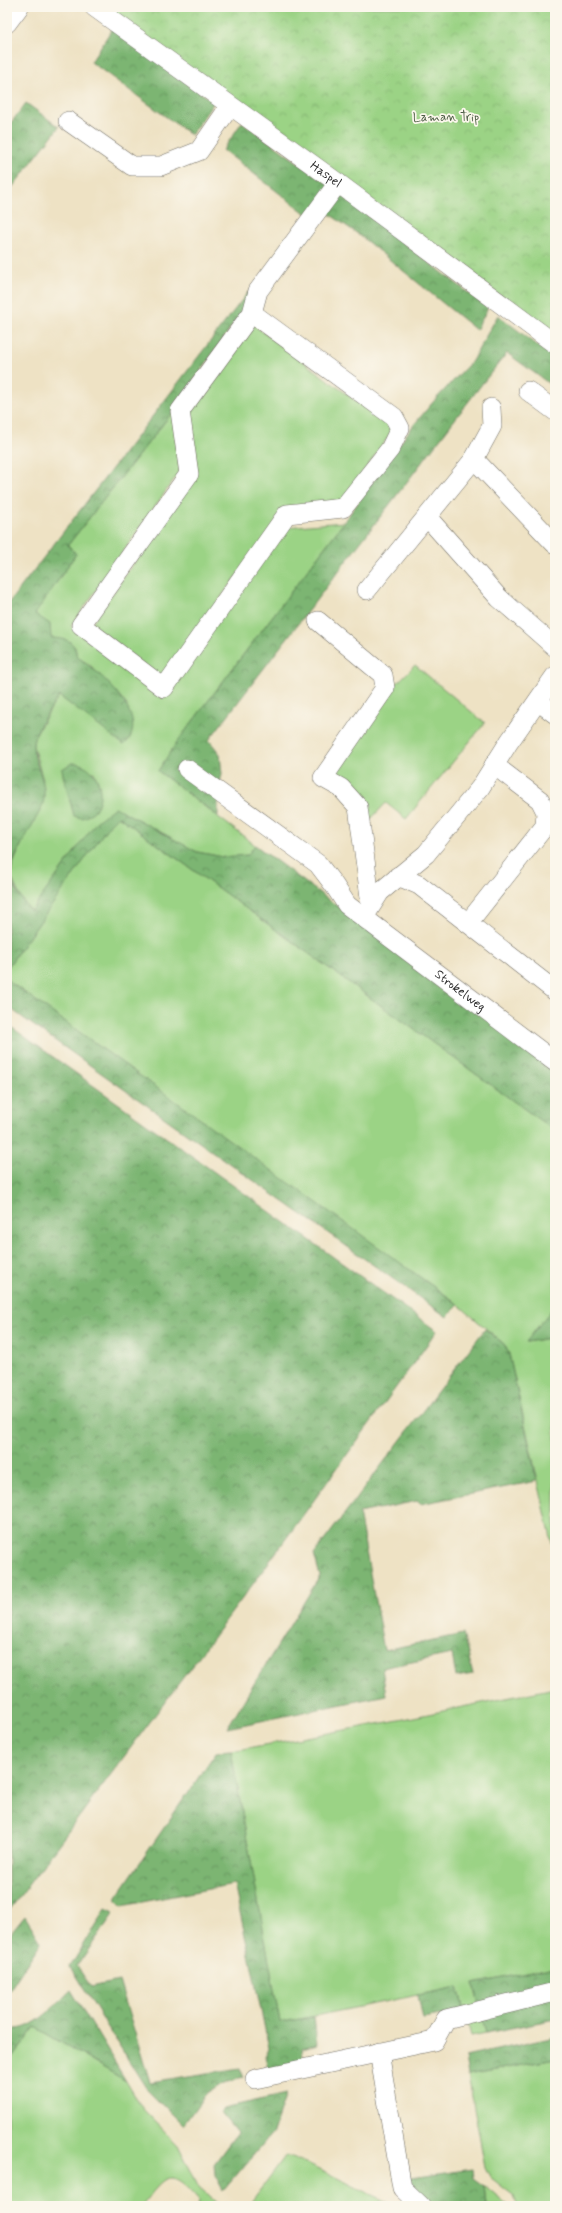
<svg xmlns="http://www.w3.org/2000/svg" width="562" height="2213" viewBox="0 0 562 2213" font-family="Mynerve,sans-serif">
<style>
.grass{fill:#9bd385;stroke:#637f58;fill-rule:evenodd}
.forest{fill:url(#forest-crowns);stroke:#54704e}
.park{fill:url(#park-crowns);stroke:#637f58}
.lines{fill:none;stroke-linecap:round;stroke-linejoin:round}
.minor-casing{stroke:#6f6b61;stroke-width:20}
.minor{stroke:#fff;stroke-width:19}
.labels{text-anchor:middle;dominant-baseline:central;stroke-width:3.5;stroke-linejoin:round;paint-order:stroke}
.park-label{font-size:13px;fill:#4d5d46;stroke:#fbf7ec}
.street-label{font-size:13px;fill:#2b2b2b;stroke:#fbf7ec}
</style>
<defs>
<pattern id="forest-crowns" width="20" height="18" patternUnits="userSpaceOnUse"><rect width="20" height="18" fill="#7cb572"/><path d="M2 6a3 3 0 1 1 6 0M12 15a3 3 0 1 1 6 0" fill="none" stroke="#66935e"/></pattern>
<pattern id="park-crowns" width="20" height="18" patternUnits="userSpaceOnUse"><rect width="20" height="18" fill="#9bd385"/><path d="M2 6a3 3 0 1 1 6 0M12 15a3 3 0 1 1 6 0" fill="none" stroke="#86b573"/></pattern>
</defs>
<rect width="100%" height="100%" fill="#fbf7ec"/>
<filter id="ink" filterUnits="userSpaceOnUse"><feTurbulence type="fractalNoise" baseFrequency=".025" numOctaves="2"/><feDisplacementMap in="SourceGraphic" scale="8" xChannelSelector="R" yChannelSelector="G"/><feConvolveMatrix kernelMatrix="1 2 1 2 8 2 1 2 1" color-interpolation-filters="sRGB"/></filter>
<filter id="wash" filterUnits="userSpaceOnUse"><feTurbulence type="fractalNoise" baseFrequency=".012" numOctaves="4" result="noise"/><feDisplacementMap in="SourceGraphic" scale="16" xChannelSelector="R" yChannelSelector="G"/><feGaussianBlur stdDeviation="0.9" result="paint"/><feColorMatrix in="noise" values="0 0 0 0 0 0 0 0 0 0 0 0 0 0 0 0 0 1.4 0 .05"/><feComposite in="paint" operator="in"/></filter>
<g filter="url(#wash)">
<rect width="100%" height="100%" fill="#eee2c4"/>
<g class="grass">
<polygon points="250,325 255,326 394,429 338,507 285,511 160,680 91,624 194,477 190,412"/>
<path d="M174,410l6,61 -109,155 92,72 123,-171 58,-5 -167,220 -19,29 97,74 -7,10 -25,2 -26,-5 -82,-45 -18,15 -66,89 -8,-9 -12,-25 1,-10 10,-24 21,-63 -10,-34 1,-9 25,-42 65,49 3,-39 -37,-40 -13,-8 -2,-10 -24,-9 -16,-24 41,-60 -8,-9zM94,772l4,10 -28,20 -2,-12 -5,-15z"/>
<polygon points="415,665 485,723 406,819 386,803 368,822 362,795 336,772 390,690"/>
<polygon points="118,816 555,1131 555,1305 527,1342 555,1337 555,1556 509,1354 504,1344 453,1300 377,1248 7,980 7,968 110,823"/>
<polygon points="555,1688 555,1967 474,1984 486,2033 471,2036 458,1987 280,2023 231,1751 399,1720"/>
<path d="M35,2027l91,54 16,27 36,37 21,42 21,19h-23l1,-6c-28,-33 -33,-24 -56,6h-135v-141z"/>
<polygon points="555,2059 555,2206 517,2206 514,2196 490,2177 485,2167 468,2075"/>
<path d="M286,2155c39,14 74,37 112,51h-150z"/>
<polygon points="484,2186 508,2206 486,2206"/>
</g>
<g class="forest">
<polygon points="112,29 214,102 191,135 91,62"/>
<polygon points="26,103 59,127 7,194 7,128"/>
<polygon points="242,122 332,187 309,216 223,150"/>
<polygon points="342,195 488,308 476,330 358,234 328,213"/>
<path d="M249,291l-4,16 -71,103 -106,135 8,9 -41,60 15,10 1,14c16,1 23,1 26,19 22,14 77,62 47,88l-65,-49c-7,11 -27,37 -26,50 1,18 13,33 11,51 0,9 -6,17 -10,25 -6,12 -26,42 -23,55 2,11 13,26 20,34l66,-90 18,-14 82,45 26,5 25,-2 7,-10 300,223v63l-437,-315 -8,8 -103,144v-363z"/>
<polygon points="498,315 555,359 555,388 507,353 482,384 209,740 220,754 222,774 218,792 218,816 158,771 177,742 344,522 412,427 433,402 472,361"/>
<path d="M72,763c30,-1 40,47 10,55l-8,-2 -11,-41 -1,-6z"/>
<polygon points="7,980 459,1305 447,1317 30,1023 7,1006"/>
<polygon points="7,1024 437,1331 253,1584 8,1912"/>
<polygon points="555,1305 555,1337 526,1342"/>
<polygon points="485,1329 504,1344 509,1354 537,1481 420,1504 417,1501 359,1513 384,1650 463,1634 473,1674 456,1677 452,1654 382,1668 386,1695 227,1728 320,1576 314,1554"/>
<polygon points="231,1751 280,2022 314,2017 317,2044 302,2048 304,2067 269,2074 265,2056 269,2048 234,1884 122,1906 115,1899 216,1752"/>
<path d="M106,1909l8,4 -37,53 14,21 28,-6 31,101 90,-14 4,10c-37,7 -39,18 -61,47l-37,-37 -76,-121z"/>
<polygon points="25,1916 41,1942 7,1994 7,1938"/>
<polygon points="555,1967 555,2019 486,2033 474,1984"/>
<polygon points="458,1987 464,2012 423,2019 418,1995"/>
<path d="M71,1990l55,91 -91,-54 -28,38v-39c20,13 50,-23 64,-36z"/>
<polygon points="555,2037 555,2059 468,2075 465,2057"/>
<polygon points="286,2094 273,2132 223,2191 215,2176 214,2164 237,2133 220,2112 224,2108"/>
<polygon points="472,2169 473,2178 484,2186 486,2206 423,2206 404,2179"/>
</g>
<polygon class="park" points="106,7 555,7 555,338"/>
</g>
<g filter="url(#ink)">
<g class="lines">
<defs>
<g id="minor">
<path id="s1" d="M94,7l244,176 217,161"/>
<polyline points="7,23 19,7"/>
<polyline points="68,121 132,166 161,166 199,151 230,106"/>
<polyline points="252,313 394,417 400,428 390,449 343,508 287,514 164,688 81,625 189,474 180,411 252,313 258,291 338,183"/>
<polyline points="528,391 555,411"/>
<polyline points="491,408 492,426 474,459 555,544"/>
<polyline points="428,518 499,598 555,647"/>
<polyline points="367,590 474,459"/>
<polyline points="318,621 383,675 385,688 323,778 341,788 358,807 371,905"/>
<polyline points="538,701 555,714"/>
<path id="s2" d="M187,769l131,95 16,21 13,20 208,157"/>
<polyline points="398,876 419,885 555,991"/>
<polyline points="368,911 380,892 426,854 480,788 509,742 555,676"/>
<polyline points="468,923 545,826 546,812 540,800 494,765"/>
<polyline points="379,2052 402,2188 421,2206"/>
<polyline points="255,2079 434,2041 446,2019 555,1992"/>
</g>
</defs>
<use href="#minor" class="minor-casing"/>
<use href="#minor" class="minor"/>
</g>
</g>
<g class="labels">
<g class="park-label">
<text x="446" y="117">Laman Trip</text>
</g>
<g class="street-label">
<text stroke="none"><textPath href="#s1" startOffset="286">Haspel</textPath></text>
<text stroke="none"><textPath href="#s2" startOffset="354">Strokelweg</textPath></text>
</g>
</g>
<rect width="562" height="2213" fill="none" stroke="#fbf7ec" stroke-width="24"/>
</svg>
